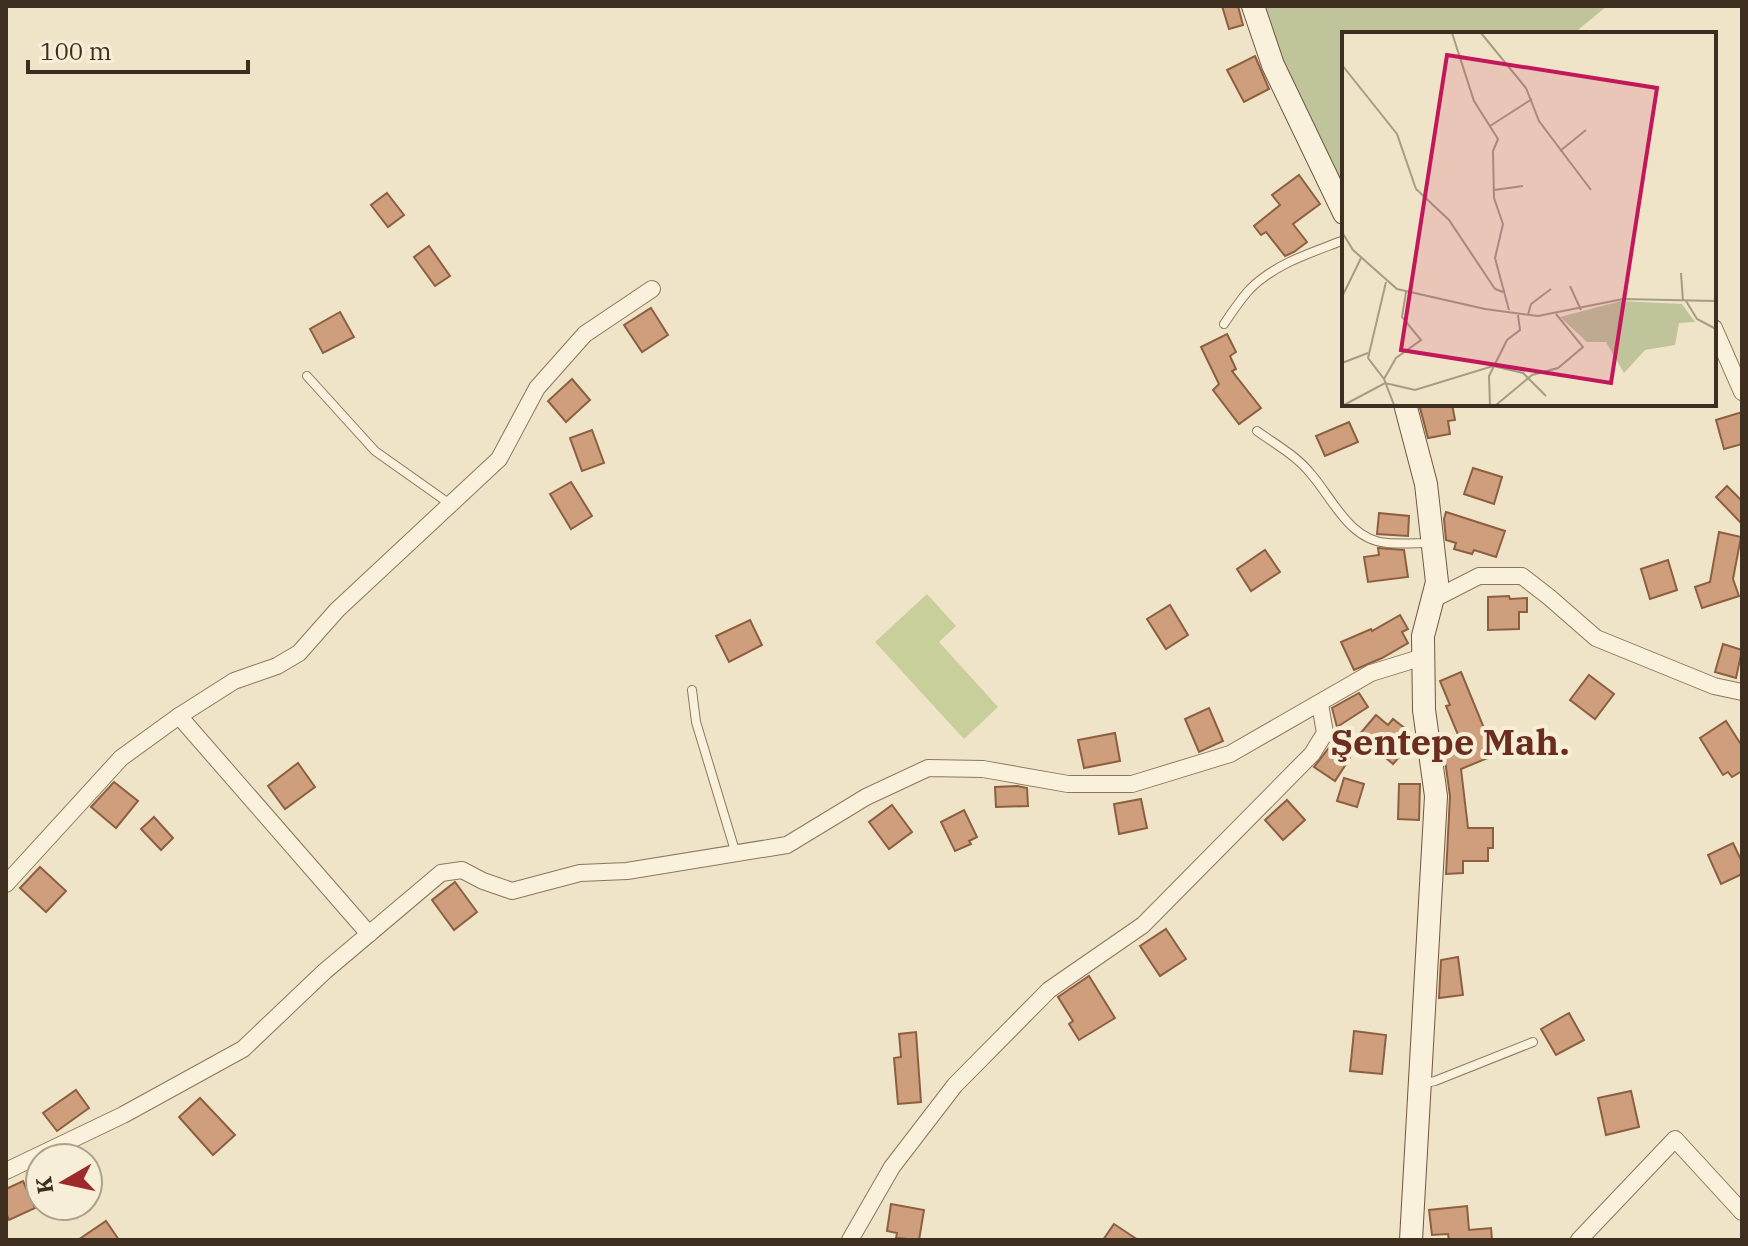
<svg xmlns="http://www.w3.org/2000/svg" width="1748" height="1246" viewBox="0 0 1748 1246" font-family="'IBM Plex Serif',serif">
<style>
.green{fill:#c9cf9b}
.cemetery{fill:#bfc49a}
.building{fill:#cf9f7d;stroke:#8d5f41;stroke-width:2}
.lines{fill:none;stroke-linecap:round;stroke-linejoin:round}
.lane-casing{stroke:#8d765c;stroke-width:10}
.street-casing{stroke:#8d765c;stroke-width:18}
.secondary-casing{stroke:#6f573f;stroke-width:24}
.lane{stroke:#faf1dc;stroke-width:8}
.street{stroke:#faf1dc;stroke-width:16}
.secondary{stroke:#faf1dc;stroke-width:22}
.labels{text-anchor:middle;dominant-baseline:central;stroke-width:8;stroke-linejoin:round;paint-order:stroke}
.district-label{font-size:36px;font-weight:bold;fill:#6b2e1e;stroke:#f7eed8}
.inset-road{fill:none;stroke:#a89b85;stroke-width:2}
.view{fill:#c2185b;fill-opacity:0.15;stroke:#c2185b;stroke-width:4}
.inset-edge{fill:none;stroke:#3d2e20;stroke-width:4}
</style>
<rect width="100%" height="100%" fill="#f0e4c8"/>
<polygon class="green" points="927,594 956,626 939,642 998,707 964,739 875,642"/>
<polygon class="cemetery" points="1262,6 1607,6 1573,34 1344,34 1344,187 1288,73"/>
<g class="building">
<polygon points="1222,6 1238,6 1243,25 1229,29"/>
<polygon points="1255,56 1269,89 1244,102 1227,70"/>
<polygon points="1299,175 1320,204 1293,224 1307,242 1294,252 1285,256 1266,232 1261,235 1254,226 1280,205 1272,195"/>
<polygon points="387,193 404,215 388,227 371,205"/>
<polygon points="429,246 450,276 435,286 414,257"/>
<polygon points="651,308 668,335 642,352 624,325"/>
<polygon points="340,312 354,337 323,353 310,329"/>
<polygon points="1227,334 1236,352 1230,356 1236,369 1232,371 1261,408 1239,424 1213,390 1219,384 1201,347"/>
<polygon points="572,379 590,400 566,422 548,401"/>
<polygon points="1419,404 1452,404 1455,420 1448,421 1450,434 1428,438"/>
<polygon points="1742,412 1742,444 1724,449 1716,420"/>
<polygon points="1349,422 1358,442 1325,456 1316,436"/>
<polygon points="592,430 604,463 582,471 570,438"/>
<polygon points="1473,468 1502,477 1494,504 1464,494"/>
<polygon points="571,482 592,516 571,529 550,494"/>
<polygon points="1727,486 1742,501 1742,524 1716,497"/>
<polygon points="1446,512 1505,531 1496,557 1474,550 1472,554 1454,549 1456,543 1446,540 1444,519"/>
<polygon points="1379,513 1409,516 1408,536 1377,534"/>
<polygon points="1719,532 1741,537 1733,579 1739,596 1702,608 1695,587 1710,582"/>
<polygon points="1378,548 1404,550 1408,577 1368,582 1364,557 1379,555"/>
<polygon points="1265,550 1280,572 1251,591 1237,569"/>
<polygon points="1668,560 1677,590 1650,599 1641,569"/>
<polygon points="1509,596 1510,599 1527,598 1527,612 1519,612 1519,629 1488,630 1488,597"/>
<polygon points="1170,605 1188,635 1166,649 1147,619"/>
<polygon points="1400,615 1408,629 1402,632 1408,643 1382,658 1354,670 1341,642 1371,629 1372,631"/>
<polygon points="750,620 762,645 729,662 716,636"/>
<polygon points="1723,644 1742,650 1736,678 1715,672"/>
<polygon points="1461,672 1495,755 1461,769 1468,828 1493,828 1493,848 1488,848 1488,861 1463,861 1463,873 1446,874 1450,796 1442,739 1459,737 1446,706 1450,705 1440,681"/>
<polygon points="1589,675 1614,694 1595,719 1570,700"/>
<polygon points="1359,693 1368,707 1337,727 1332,708"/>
<polygon points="1209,708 1223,741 1199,752 1185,719"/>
<polygon points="1376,715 1388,725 1393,719 1407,730 1401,737 1411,744 1393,764 1359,735"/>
<polygon points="1726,721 1742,746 1742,771 1732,777 1728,772 1723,775 1700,738"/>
<polygon points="1115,733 1120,761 1084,768 1078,740"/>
<polygon points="1331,745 1350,758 1335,781 1314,767"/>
<polygon points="298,763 315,787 285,809 268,786"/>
<polygon points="1344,778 1364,784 1357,807 1337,801"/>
<polygon points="114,782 138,801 116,828 91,807"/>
<polygon points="1399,784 1420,784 1419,820 1398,819"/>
<polygon points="1017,786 1027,788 1028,806 996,807 995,787"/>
<polygon points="1141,799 1147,828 1119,834 1114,804"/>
<polygon points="1287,800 1305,820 1283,840 1265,820"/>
<polygon points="892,805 912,832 889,849 869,822"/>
<polygon points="964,810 977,837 969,841 971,844 955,851 941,822"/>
<polygon points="154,817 173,838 161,850 141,829"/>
<polygon points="1733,843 1742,862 1742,874 1721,884 1708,855"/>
<polygon points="40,867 66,891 46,912 20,888"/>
<polygon points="455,882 477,912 454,930 432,900"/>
<polygon points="1166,929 1186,959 1160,976 1140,946"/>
<polygon points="1458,957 1463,995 1439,998 1441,960"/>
<polygon points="1089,976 1115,1018 1079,1040 1069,1024 1073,1021 1058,997"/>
<polygon points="1569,1013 1584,1040 1556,1055 1541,1029"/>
<polygon points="1354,1031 1386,1035 1382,1074 1350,1071"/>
<polygon points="916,1032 921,1102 898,1104 894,1058 901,1057 899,1034"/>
<polygon points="76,1090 89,1108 57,1131 43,1113"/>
<polygon points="1631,1091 1639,1127 1606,1135 1598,1098"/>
<polygon points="200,1098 235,1135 213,1155 179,1117"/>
<polygon points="23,1181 35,1208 9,1220 6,1213 6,1189"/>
<polygon points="891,1204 924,1210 919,1240 896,1238 897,1233 887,1231"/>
<polygon points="1467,1206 1469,1230 1491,1228 1492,1240 1449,1240 1448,1234 1432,1235 1429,1210"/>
<polygon points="106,1221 119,1240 78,1240"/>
<polygon points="1114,1224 1138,1240 1103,1240"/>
</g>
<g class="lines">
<defs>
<g id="lane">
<path d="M1224,324c8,-12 16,-24 26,-35 26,-26 61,-36 94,-49"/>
<polyline points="307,376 375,451 450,504"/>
<path d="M1257,431c18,13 40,25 54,43 22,25 38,66 76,69 15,1 30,0 45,0"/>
<polyline points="692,690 696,722 736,854"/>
<polyline points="1422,1084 1435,1081 1533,1042"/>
</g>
<g id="street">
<polyline points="1714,328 1742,392"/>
<polyline points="1432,600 1479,576 1522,576 1549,597 1596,638 1714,686 1742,692"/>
<polyline points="179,716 369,934"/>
<polyline points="6,884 121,758 179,716 234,681 277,666 299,653 337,610 499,459 537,388 585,334 652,289"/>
<polyline points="6,1171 123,1115 243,1049 325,971 441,873 462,870 483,881 512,891 580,873 627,871 787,845 866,797 928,768 983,769 1068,784 1132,784 1230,754 1371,673 1423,657"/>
<polyline points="850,1240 892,1167 955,1085 1049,990 1143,925 1312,754 1325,733 1320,704"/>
<polyline points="1579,1240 1675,1139 1742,1212"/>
</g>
<g id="secondary">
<polyline points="1253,6 1273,65 1344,213"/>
<polyline points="1405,404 1426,484 1437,582 1423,636 1424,710 1436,796 1411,1240"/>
</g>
</defs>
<use href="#lane" class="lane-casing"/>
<use href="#street" class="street-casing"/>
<use href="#secondary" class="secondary-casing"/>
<use href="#lane" class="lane"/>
<use href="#street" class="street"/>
<use href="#secondary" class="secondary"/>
</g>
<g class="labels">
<g class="district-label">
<text x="1450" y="741">Şentepe Mah.</text>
</g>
</g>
<g transform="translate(1342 32)">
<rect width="374" height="374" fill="#f0e4c8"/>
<path d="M279,269l61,3 13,18 -16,1 -4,22 -30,5 -21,23 -18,-31h-19l-27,-25z" fill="#bfc49a"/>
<path class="inset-road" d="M110,1l22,68 24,38 -5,12 1,47 9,26 -8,34 14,52M139,1l45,55 13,33 52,69M0,33l55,69 19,55 33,31 46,69 8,3M148,94l42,-27M218,119l26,-21M152,158l29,-4M0,200l11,18 44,39 88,20 53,7 85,-17 93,2M339,241l2,28M44,250l-18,76 16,21 10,26M228,254l11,24M0,265l19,-39M344,269l11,18 19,10M186,283l3,-11 20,-15M0,331l26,-10M42,347l12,-21 25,-18 -19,-23 4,-25M2,373l41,-22 30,7 78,-24 30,7 23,23M148,373l-1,-29 18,-36 13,-10 -2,-15M154,373l36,-30 26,-7 25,-21 -27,-33"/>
<path class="view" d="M105,23l210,33 -46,295 -210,-33z"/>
<rect width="374" height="374" class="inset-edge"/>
</g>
<rect width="1748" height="1246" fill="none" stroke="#3d2e20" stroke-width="16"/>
<g transform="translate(64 1182) rotate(261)"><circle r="38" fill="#f7eed8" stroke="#ada18e" stroke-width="2"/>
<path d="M0-6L14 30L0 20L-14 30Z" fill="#9e2a2b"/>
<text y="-12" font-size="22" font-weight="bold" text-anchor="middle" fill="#3d2e20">K</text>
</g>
<path d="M28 60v12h220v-12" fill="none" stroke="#3d2e20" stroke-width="4"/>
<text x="40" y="60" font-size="24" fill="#3d2e20" stroke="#f7eed8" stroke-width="6" paint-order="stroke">100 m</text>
</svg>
